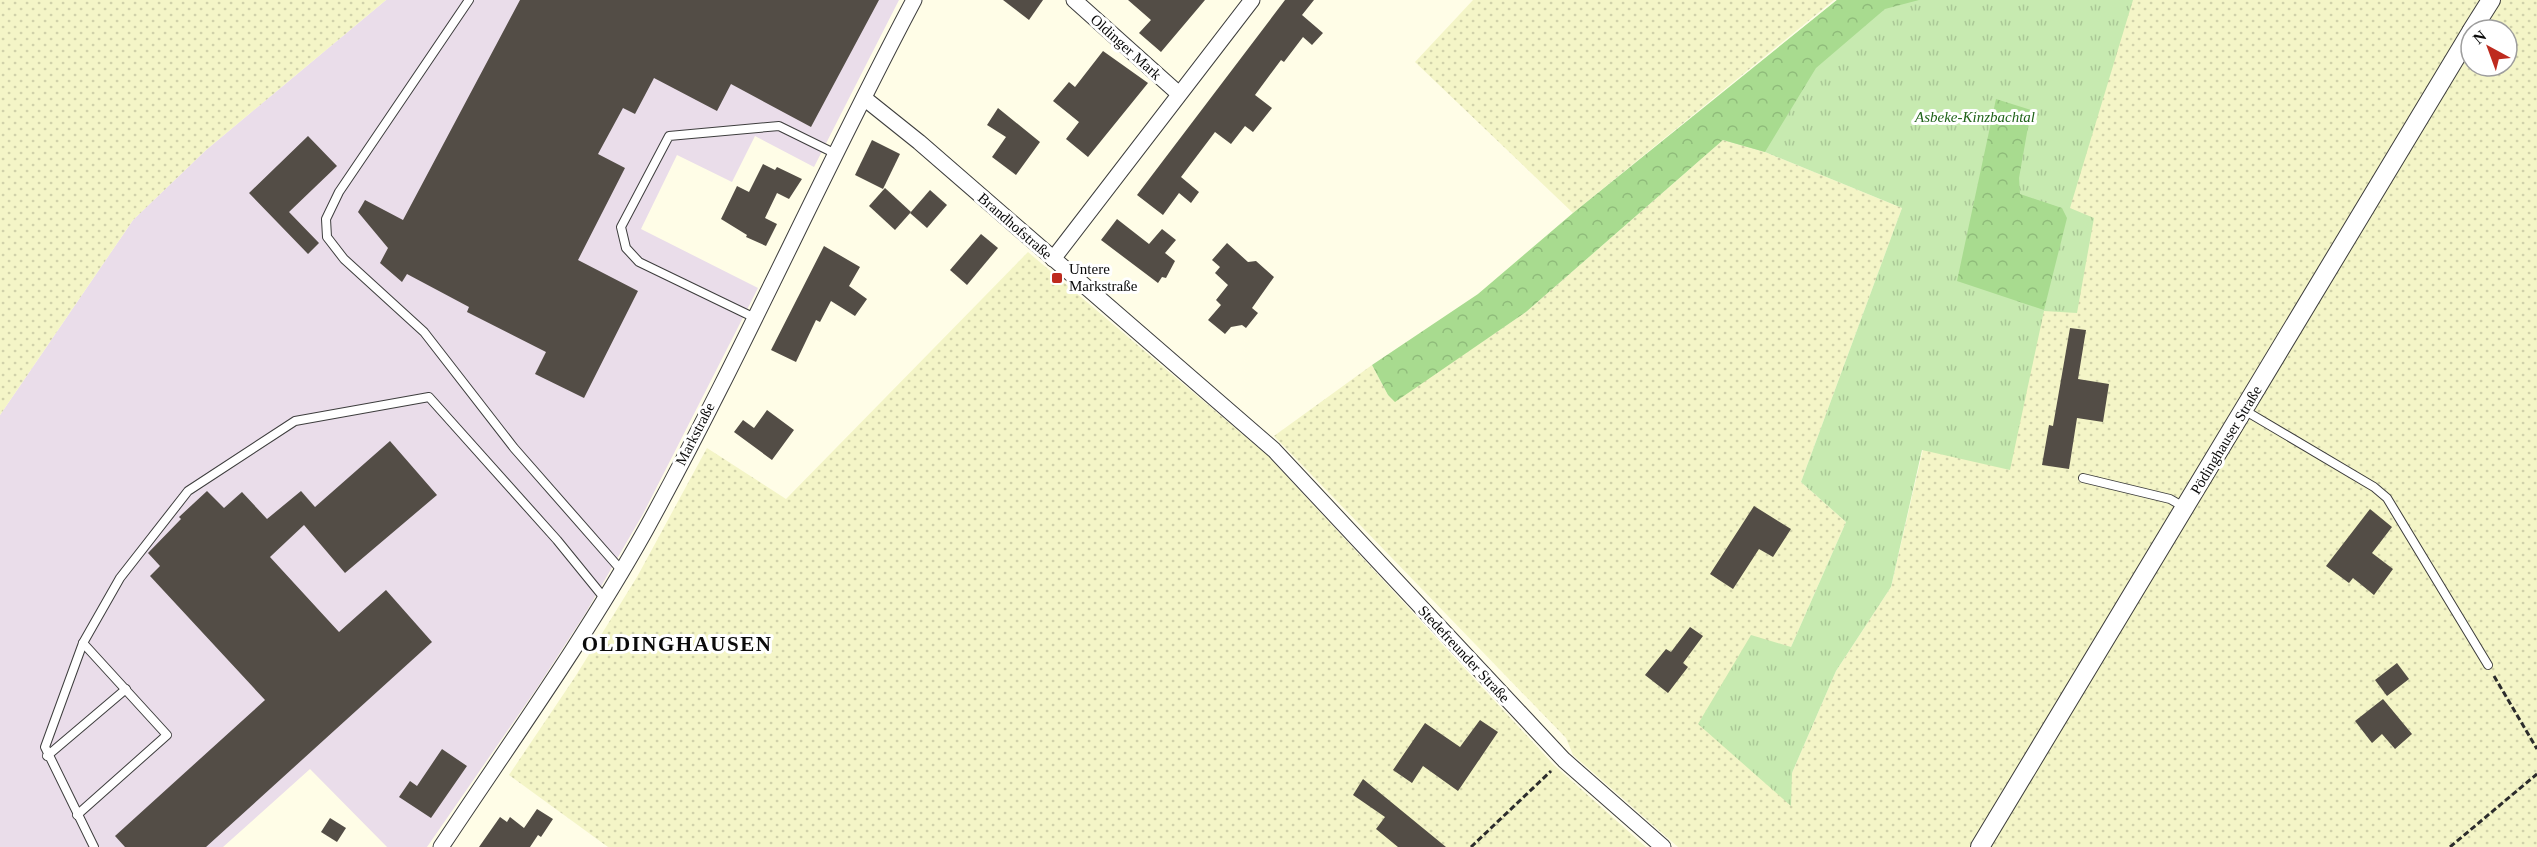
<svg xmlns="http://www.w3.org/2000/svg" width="2537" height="847" viewBox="0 0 2537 847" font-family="'Times New Roman',serif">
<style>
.industrial{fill:#eaddea}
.farmland{fill:url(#farmland-dots);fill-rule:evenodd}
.grass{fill:url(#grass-tufts)}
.forest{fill:url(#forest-crowns)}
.building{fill:#534d46}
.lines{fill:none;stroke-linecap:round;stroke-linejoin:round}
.service-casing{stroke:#3d3d3d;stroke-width:10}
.minor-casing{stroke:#3d3d3d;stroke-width:17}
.tertiary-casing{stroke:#3d3d3d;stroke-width:20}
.path{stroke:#2c2c2c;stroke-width:3;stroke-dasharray:6 3;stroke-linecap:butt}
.service{stroke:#fff;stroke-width:8}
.minor{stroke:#fff;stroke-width:15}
.tertiary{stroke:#fff;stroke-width:18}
.poi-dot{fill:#be2a1e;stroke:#fff;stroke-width:2}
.labels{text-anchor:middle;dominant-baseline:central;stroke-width:6;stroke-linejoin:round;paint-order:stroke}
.street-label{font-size:15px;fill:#0a0a0a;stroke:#fff}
.park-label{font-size:15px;font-style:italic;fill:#1f6319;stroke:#fff}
.poi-label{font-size:15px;fill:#0a0a0a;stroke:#fff;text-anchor:start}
.district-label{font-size:21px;font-weight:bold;letter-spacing:1.5px;fill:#0a0a0a;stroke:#fff}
</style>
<defs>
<pattern id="farmland-dots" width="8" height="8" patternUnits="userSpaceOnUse" patternTransform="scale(1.5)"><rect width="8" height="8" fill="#f4f5c7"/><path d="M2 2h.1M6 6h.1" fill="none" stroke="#d0d1aa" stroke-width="1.8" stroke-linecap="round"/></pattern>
<pattern id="grass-tufts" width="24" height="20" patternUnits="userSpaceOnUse" patternTransform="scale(1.5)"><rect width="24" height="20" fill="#c7eab0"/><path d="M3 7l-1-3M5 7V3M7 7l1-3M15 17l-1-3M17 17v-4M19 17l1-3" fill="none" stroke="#aac796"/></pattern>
<pattern id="forest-crowns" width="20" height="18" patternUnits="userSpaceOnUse" patternTransform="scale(1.5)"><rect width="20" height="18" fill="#a8db8f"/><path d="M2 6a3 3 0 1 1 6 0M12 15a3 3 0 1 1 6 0" fill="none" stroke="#8fbb7a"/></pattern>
</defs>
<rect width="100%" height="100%" fill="#fffde7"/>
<polygon class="industrial" points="386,0 899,0 814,167 755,136 732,182 677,155 641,229 758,288 643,514 585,614 537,688 427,847 387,847 310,769 223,847 0,847 0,415 133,220 206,150"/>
<g class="farmland">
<polygon points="0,0 386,0 206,150 133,220 0,415"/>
<polygon points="1473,0 1834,0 1573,213 1415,62"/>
<path d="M2008,0h529v847h-859l-105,-92 -7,-17 -292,-302 98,-71 16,30 7,6 131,-89 197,-172 42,12 137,56 -101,274 45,40 -55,125 1,126 44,-102 55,-84 32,-138 87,20zM2471,30h36v36h-36z"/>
<polygon points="1028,252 1268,456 1554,765 1646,847 608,847 509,775 575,677 637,577 707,448 786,499"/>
</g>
<polygon class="grass" points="1837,0 2133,0 2070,208 2094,218 2077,313 2044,311 2010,470 1922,450 1891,587 1836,671 1792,773 1791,806 1698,724 1751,635 1791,647 1846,522 1801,482 1902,208 1765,152 1723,140 1670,136"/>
<g class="forest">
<polygon points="1837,0 1919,0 1885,9 1816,68 1765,152 1723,140 1526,312 1395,402 1388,395 1372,365 1478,294 1573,213"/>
<polygon points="1996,99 2031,110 2019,178 2020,194 2062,208 2067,218 2044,310 1957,281"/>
</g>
<g class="building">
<polygon points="520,0 879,0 811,127 731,84 717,111 654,78 635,114 623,108 598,154 625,168 578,260 638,291 584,398 535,374 546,352 467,312 469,307 407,274 402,282 380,263 388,248 358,212 365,200 403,220"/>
<polygon points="1003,0 1043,0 1029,20"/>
<polygon points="1128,0 1205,0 1161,52 1139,33 1151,20"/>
<polygon points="1285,0 1314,0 1302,15 1323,33 1312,45 1303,37 1284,62 1281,60 1255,95 1272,108 1253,132 1245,126 1231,144 1215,132 1181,177 1199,192 1191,203 1179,193 1163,215 1137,195"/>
<polygon points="1103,51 1148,83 1088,157 1066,139 1079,122 1053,101 1069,82 1075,87"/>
<polygon points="998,108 1040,142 1016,175 992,157 1006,137 987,125"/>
<polygon points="308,136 337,166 289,212 319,243 308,254 249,193"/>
<polygon points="872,140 900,154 883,189 855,175"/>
<polygon points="763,164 775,170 777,167 802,179 789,199 777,193 765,218 777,224 766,246 746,237 747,235 721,219 737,186 749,192"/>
<polygon points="885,188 911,212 895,230 869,206"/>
<polygon points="930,190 947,205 927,228 910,213"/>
<polygon points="1117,219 1149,244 1162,229 1176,240 1165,253 1175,261 1166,278 1162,277 1158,283 1101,240"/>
<polygon points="981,234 998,248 967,285 950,270"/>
<polygon points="1227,243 1248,262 1256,261 1274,277 1252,308 1258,313 1246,328 1242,325 1231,327 1225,334 1208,320 1221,305 1216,300 1228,285 1215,273 1220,267 1212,260"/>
<polygon points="824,246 860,267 849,286 867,299 855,316 831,301 820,322 816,320 796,362 771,350"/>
<polygon points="2070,328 2086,330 2078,379 2109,384 2103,422 2077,418 2069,469 2042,465 2049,425 2053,426"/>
<polygon points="767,410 794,430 772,460 734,432 743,420 754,428"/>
<polygon points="390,441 437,495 345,573 304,525 270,557 339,632 386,590 432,642 206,847 125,847 115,836 265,700 150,576 160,566 148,553 181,519 179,517 207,491 224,508 242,492 267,519 301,491 315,507"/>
<polygon points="1754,506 1791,529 1773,557 1759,549 1733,589 1710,574"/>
<polygon points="2370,509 2392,527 2372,553 2393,569 2374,595 2353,578 2349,583 2326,566"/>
<polygon points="1690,627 1703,636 1683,663 1688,667 1668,693 1645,675 1666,649 1671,652"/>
<polygon points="2397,663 2409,679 2387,696 2375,680"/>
<polygon points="2383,699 2412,734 2395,749 2382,734 2372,743 2355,721"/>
<polygon points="1480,720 1498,732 1458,791 1423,766 1412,783 1393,770 1425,723 1460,747"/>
<polygon points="442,749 467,766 431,818 399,797 410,781 417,786"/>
<polygon points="1363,779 1446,847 1398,847 1376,829 1385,817 1353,795"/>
<polygon points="537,809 553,819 541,837 538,835 530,847 479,847 500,817 507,822 510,817 524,828"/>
<polygon points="330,818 346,828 337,842 321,832"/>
</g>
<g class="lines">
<defs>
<g id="service">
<polyline points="469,0 339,192 326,219 327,237 344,259 424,332 514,448 622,571"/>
<polyline points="755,318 639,262 626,248 621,227 669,136 779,126 836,154"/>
<polyline points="2244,410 2374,487 2387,498 2488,665"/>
<polyline points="2083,478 2170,499 2184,507"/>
<polyline points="47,756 126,689"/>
<polyline points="77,815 167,735 83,643"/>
<polyline points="94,847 45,747 83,643 120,578 188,491 295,421 429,397 557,540 605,599"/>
</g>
<g id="minor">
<polyline points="1074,0 1179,94"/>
<polyline points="864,98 919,142 1274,450 1564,760 1663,847"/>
<polyline points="1053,259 1252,0"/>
<path d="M441,847c69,-104 143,-207 204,-316 96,-174 176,-356 269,-531"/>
</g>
<g id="tertiary">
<polyline points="2472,30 2491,0"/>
<polyline points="1980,847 2471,32"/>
</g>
</defs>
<use href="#service" class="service-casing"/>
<use href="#minor" class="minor-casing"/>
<use href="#tertiary" class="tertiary-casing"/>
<g class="path">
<polyline points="2494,676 2537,749"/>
<polyline points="1471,847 1551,771"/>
<polyline points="2450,847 2537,774"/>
</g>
<use href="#service" class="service"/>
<use href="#minor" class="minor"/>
<use href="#tertiary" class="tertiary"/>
</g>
<rect class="poi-dot" x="1051" y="272" width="12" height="12" rx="3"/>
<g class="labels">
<g class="street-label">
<text transform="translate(1126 47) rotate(42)">Oldinger Mark</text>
<text transform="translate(1015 226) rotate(41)">Brandhofstraße</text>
<text transform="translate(695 434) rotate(-63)">Markstraße</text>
<text transform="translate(2226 440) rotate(-59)">Pödinghauser Straße</text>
<text transform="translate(1464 654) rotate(47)">Stedefreunder Straße</text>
</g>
<g class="park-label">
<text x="1975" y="117">Asbeke-Kinzbachtal</text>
</g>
<g class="poi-label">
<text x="1069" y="269">Untere<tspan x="1069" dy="17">Markstraße</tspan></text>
</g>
<g class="district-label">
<text x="677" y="644">OLDINGHAUSEN</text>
</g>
</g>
<g transform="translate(2489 48) rotate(319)"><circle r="28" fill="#ffffff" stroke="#9d9d9d" stroke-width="1.5"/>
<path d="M0-4.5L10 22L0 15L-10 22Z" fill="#be2a1e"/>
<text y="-9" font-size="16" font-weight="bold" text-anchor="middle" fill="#0a0a0a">N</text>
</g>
</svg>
